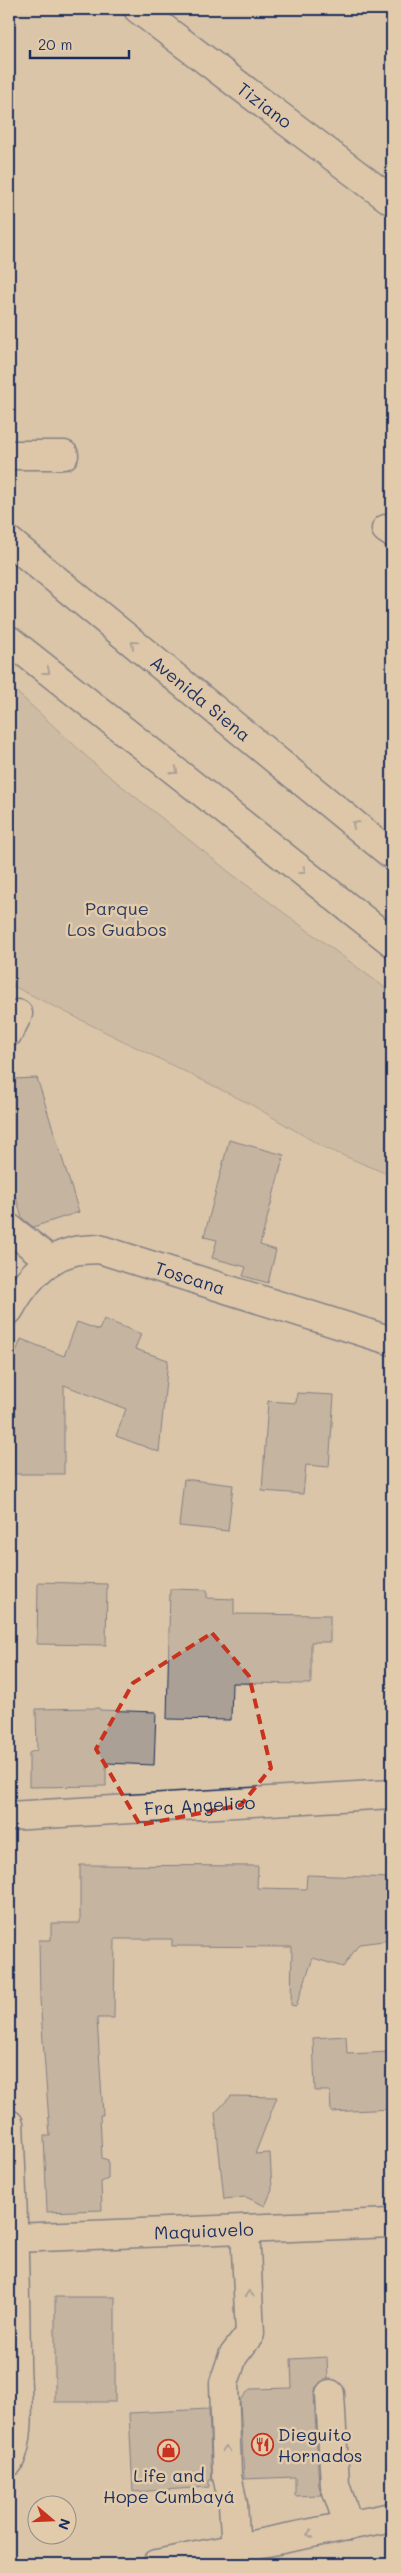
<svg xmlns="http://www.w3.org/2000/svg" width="401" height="2573" viewBox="0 0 401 2573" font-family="Mali,sans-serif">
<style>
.green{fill:#beaf9d;stroke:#6c6f7e}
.building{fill:#aba096;stroke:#1b2f5e}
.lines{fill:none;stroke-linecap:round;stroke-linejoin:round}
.minor-casing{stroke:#1b2f5e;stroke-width:31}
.major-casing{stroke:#1b2f5e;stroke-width:31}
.minor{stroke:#e2cbab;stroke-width:28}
.major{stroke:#e2cbab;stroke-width:28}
.oneway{stroke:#757581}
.marked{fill:none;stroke:#c8321e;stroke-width:4;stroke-dasharray:10 6;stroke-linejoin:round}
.labels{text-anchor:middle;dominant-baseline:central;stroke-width:5;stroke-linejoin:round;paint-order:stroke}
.street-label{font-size:18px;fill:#1b2f5e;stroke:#e2cbab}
.park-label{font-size:18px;fill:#2b3c64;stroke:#e2cbab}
.poi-label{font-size:18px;fill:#1b2f5e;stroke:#e2cbab;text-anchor:start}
</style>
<rect width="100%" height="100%" fill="#dac5a8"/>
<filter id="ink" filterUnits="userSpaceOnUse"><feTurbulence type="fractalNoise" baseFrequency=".02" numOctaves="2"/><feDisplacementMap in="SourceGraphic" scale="10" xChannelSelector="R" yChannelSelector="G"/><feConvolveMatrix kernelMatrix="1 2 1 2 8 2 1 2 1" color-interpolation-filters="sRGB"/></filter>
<g filter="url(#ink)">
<polygon class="green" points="9,685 98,767 233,875 392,993 392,1176 323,1147 252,1105 9,984"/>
<g class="building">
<polygon points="37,1078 79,1212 33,1227 22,1218 16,1197 9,1199 9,1089 13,1079"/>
<polygon points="229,1140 284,1155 260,1245 276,1250 268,1283 243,1276 246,1267 212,1258 217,1240 204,1237"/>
<polygon points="104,1319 141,1334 135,1349 168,1360 159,1452 116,1436 126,1409 64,1385 64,1474 14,1474 15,1411 9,1371 21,1339 64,1356 77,1322 99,1330"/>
<polygon points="297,1393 334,1395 329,1467 306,1465 303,1494 262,1491 268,1401 296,1403"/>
<polygon points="184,1479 233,1485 228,1531 179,1526"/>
<polygon points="38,1582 107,1584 106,1645 37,1644"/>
<polygon points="170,1589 207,1590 207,1598 234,1599 234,1614 330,1615 330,1642 311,1642 311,1684 232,1683 231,1720 167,1719"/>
<polygon points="99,1708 100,1710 156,1712 154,1765 106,1763 106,1786 29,1787 29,1753 37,1750 36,1709"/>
<polygon points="80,1865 258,1866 257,1888 306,1889 307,1875 392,1878 392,1940 359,1944 343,1967 313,1958 296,2006 291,2005 292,1947 172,1946 172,1939 115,1939 114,2018 97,2018 103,2115 100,2115 102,2158 108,2160 108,2179 101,2182 102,2210 47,2212 44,2136 50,2136 40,1999 39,1940 51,1940 51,1923 80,1923"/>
<polygon points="346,2036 347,2054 390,2052 392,2109 331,2112 330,2091 315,2091 313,2038"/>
<polygon points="231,2096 277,2097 255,2154 270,2153 272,2190 265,2206 246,2197 224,2199 215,2113"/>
<rect x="55" y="2297" width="60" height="105"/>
<polygon points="327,2357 328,2379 316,2387 314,2395 319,2486 322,2495 295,2496 295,2477 244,2479 240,2400 250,2389 292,2388 291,2359"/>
<polygon points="209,2409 212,2480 209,2480 209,2487 133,2492 129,2413"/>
</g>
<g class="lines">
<defs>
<g id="minor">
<path id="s1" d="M138,9l254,192"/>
<polyline points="9,455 64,455"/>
<polyline points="386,529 392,533"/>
<path id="s2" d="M9,541l383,314"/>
<polyline points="9,640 392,942"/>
<polyline points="9,1032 18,1014"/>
<polyline points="9,1228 51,1261"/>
<path id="s3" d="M9,1310c13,-24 34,-51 62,-58 9,-3 19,-2 28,-3l293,92"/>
<path id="s4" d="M9,1816l383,-22"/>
<path d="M9,2124c4,79 6,157 7,236 0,32 7,73 -7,102"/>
<path id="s5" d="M14,2238l378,-15"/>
<polyline points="330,2394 335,2485 349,2526"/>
<polyline points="236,2550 233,2504 227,2476 224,2383 233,2356 250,2334 245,2229"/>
</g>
<polyline id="major" points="157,2564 392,2517"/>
</defs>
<use href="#minor" class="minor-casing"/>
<use href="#major" class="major-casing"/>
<use href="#minor" class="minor"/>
<use href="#major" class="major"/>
</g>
<defs><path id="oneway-chevron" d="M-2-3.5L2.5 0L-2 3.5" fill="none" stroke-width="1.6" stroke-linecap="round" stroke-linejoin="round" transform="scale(1.25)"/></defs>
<g class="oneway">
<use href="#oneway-chevron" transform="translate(134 644) rotate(-141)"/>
<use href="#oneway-chevron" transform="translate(47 671) rotate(38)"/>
<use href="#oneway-chevron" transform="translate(175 771) rotate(38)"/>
<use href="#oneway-chevron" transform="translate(355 824) rotate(-141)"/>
<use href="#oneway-chevron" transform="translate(303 871) rotate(38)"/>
<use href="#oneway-chevron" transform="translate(249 2294) rotate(-94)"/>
<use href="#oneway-chevron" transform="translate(226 2449) rotate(-92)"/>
<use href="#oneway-chevron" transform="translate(310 2534) rotate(168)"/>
</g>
</g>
<path d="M0 0H401V2573H0ZM212,1633l37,43 22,92 -30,37 -101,20 -44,-76 37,-66z" fill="#dac5a8" fill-opacity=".55" fill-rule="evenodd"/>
<path class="marked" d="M212,1633l37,43 22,92 -30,37 -101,20 -44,-76 37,-66z"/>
<defs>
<symbol id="restaurant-ring" viewBox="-11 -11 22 22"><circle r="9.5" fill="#e2cbab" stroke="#c8321e" stroke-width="1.5"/><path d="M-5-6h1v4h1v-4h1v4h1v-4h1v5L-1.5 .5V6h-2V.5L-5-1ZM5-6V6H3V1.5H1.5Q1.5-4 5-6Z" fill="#c8321e"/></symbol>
<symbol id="shop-ring" viewBox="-11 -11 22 22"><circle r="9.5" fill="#e2cbab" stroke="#c8321e" stroke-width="1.5"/><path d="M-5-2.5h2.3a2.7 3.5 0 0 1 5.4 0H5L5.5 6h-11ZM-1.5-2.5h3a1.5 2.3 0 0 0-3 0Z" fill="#c8321e"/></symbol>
</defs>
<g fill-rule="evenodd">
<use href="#restaurant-ring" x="250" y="2432" width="25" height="25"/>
<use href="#shop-ring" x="156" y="2438" width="25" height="25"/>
</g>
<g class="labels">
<g class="street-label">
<text stroke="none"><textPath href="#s1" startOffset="159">Tiziano</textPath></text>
<text stroke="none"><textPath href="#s2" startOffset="248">Avenida Siena</textPath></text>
<text stroke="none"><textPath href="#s3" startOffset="211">Toscana</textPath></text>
<text stroke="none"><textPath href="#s4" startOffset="191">Fra Angelico</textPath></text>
<text stroke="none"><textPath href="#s5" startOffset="190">Maquiavelo</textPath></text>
</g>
<g class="park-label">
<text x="117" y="908">Parque<tspan x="117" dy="21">Los Guabos</tspan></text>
</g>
<g class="poi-label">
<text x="278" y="2434">Dieguito<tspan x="278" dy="21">Hornados</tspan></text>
<text x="169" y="2475" text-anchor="middle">Life and<tspan x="169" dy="21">Hope Cumbayá</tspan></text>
</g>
</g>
<rect width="401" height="2573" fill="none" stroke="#e2cbab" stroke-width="30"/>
<rect x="15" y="15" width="371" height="2543" fill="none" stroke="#1b2f5e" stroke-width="2" filter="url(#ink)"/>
<g transform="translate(52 2520) rotate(109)"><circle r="24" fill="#e2cbab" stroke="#928d8c"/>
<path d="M0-4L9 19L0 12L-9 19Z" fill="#c8321e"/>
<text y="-8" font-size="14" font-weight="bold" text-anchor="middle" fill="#1b2f5e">N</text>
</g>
<path d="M30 50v8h99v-8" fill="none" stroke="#1b2f5e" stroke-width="2.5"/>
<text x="38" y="50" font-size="15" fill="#1b2f5e" stroke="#e2cbab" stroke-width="4" paint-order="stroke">20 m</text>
</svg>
